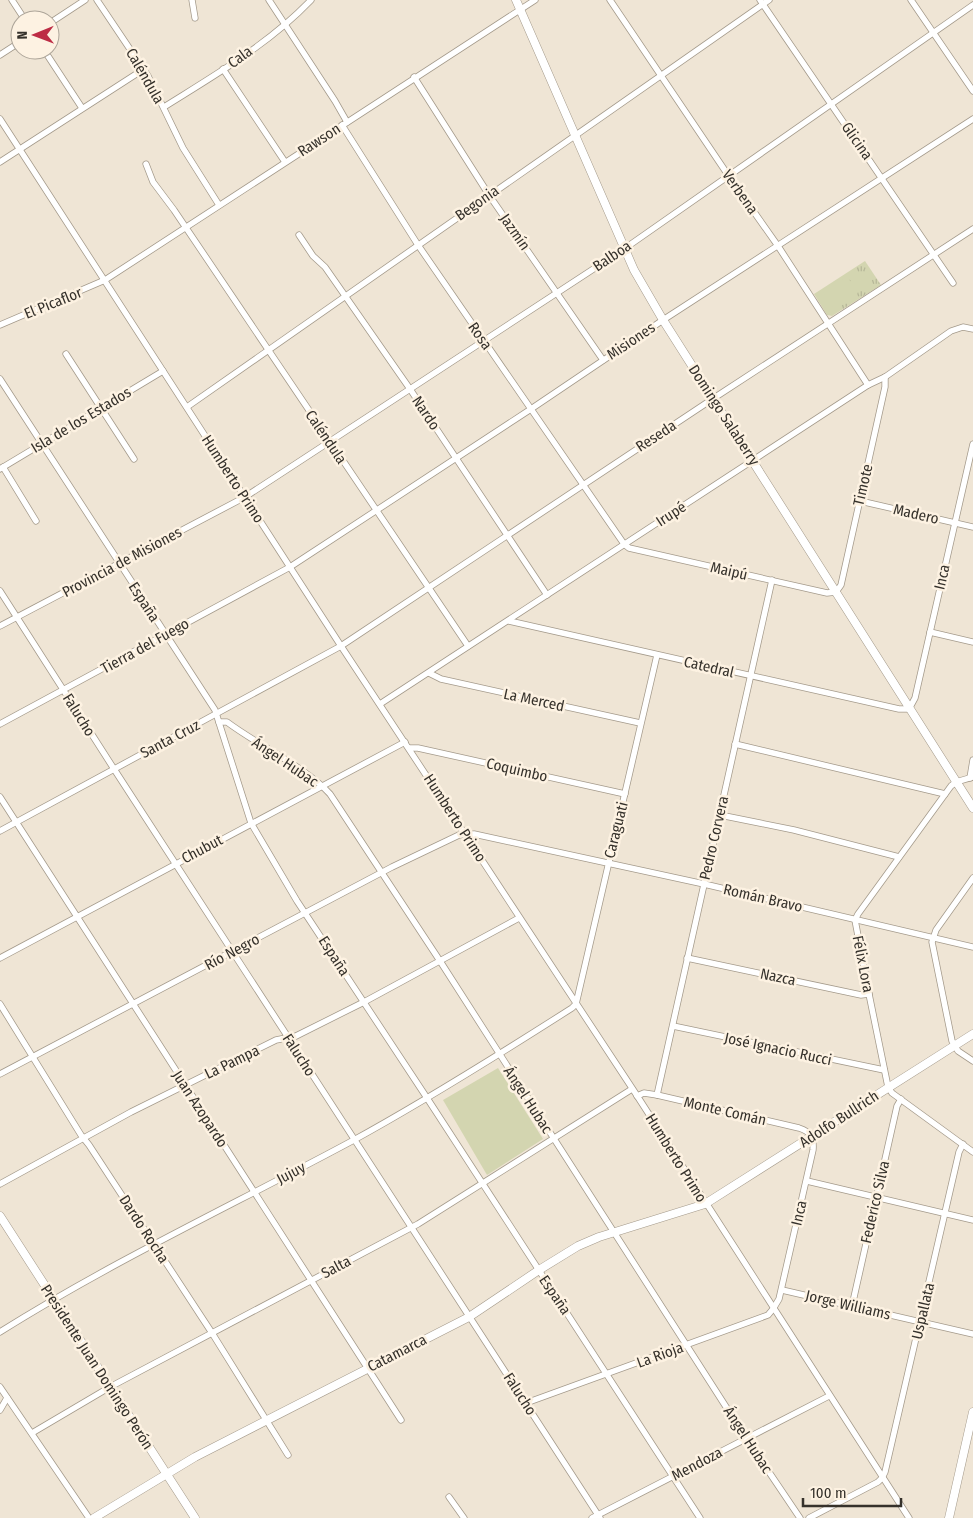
<svg xmlns="http://www.w3.org/2000/svg" width="973" height="1518" viewBox="0 0 973 1518" font-family="'Fira Sans Condensed',sans-serif">
<style>
.grass{fill:url(#grass-tufts)}
.garden{fill:#d3d5b0}
.lines{fill:none;stroke-linecap:round;stroke-linejoin:round}
.street-casing{stroke:#a49a8b;stroke-width:7}
.secondary-casing{stroke:#a49a8b;stroke-width:9}
.street{stroke:#fff;stroke-width:5.5}
.secondary{stroke:#fff;stroke-width:8}
.labels{text-anchor:middle;dominant-baseline:central;stroke-width:5;stroke-linejoin:round;paint-order:stroke}
.street-label{font-size:15px;fill:#35312b;stroke:#fdf2e2}
</style>
<defs>
<pattern id="grass-tufts" width="24" height="20" patternUnits="userSpaceOnUse" patternTransform="scale(1.25)"><rect width="24" height="20" fill="#d3d5b0"/><path d="M3 7l-1-3M5 7V3M7 7l1-3M15 17l-1-3M17 17v-4M19 17l1-3" fill="none" stroke="#b6b798"/></pattern>
</defs>
<rect width="100%" height="100%" fill="#efe5d5"/>
<polygon class="grass" points="865,261 881,285 832,316 827,315 814,294"/>
<g class="garden">
<polygon points="847,276 858,293 834,309 823,292"/>
<polygon points="498,1068 543,1139 487,1175 443,1100"/>
</g>
<g class="lines">
<defs>
<g id="street">
<polyline points="12,0 25,20"/>
<polyline points="97,0 148,76 183,148 219,205"/>
<polyline points="192,0 195,18"/>
<polyline points="269,0 335,101 347,122"/>
<polyline points="610,0 728,175 778,246 868,385"/>
<polyline points="760,0 953,283"/>
<polyline points="911,0 973,91"/>
<polyline points="50,23 85,0"/>
<polyline points="44,50 82,108"/>
<polyline points="0,55 20,42"/>
<polyline points="223,69 285,162"/>
<polyline points="414,77 489,195 603,360"/>
<path d="M164,107c51,-32 105,-63 147,-107"/>
<polyline points="0,119 341,646 634,1091 909,1518"/>
<polyline points="342,125 418,245 624,544 629,548 827,593 836,592 841,585 885,387 885,377"/>
<polyline points="0,162 144,69"/>
<polyline points="146,164 153,182 174,210 468,646"/>
<polyline points="299,235 313,256 325,267 410,389 547,595"/>
<polyline points="0,325 105,280 535,0"/>
<polyline points="66,354 134,459"/>
<polyline points="0,379 215,710 251,823 297,901 427,1098 700,1518"/>
<polyline points="187,407 769,0"/>
<polyline points="3,467 36,521"/>
<polyline points="0,469 163,371"/>
<polyline points="860,501 973,527"/>
<polyline points="0,591 114,769 600,1518"/>
<polyline points="509,621 899,709 909,709 915,698 973,444"/>
<polyline points="0,626 245,497 624,249 973,5"/>
<polyline points="930,632 973,642"/>
<polyline points="429,673 441,679 640,723"/>
<polyline points="380,704 868,385 885,377 951,331 963,327 973,329"/>
<path d="M219,722h8c32,24 77,44 103,72l110,167 306,477 54,80"/>
<polyline points="0,724 290,567 531,409 663,320 973,119"/>
<polyline points="735,744 945,794"/>
<polyline points="409,748 418,748 625,794"/>
<polyline points="973,777 956,782 951,786 858,914 855,920 869,994 888,1087 892,1093 973,1152"/>
<polyline points="970,778 973,760"/>
<polyline points="0,797 401,1420"/>
<polyline points="720,815 794,830 899,857"/>
<polyline points="0,831 341,646 714,398 973,229"/>
<polyline points="973,878 936,930 932,942 952,1041 958,1051 973,1061"/>
<polyline points="0,958 405,742"/>
<polyline points="687,958 861,995 869,994"/>
<polyline points="0,1004 81,1135 89,1145 212,1333 288,1455"/>
<polyline points="673,1026 884,1070"/>
<polyline points="0,1074 392,867 459,835 474,834 704,884 973,947"/>
<polyline points="657,1095 772,580"/>
<polyline points="807,1181 973,1220"/>
<polyline points="0,1184 131,1112 276,1040 296,1036 364,1002 519,918"/>
<polyline points="782,1290 973,1334"/>
<polyline points="852,1306 897,1106 901,1099"/>
<path d="M0,1332c113,-71 235,-128 352,-191 75,-41 148,-87 220,-133l4,-4 81,-349"/>
<polyline points="0,1387 89,1518"/>
<path d="M526,1403l242,-88 5,-6 6,-10 34,-149c1,-13 -2,-18 -14,-22l-142,-33 -13,-2 -7,3"/>
<polyline points="0,1410 7,1398"/>
<polyline points="32,1433 110,1387 418,1224 632,1089"/>
<polyline points="449,1497 464,1518"/>
<polyline points="592,1518 829,1396"/>
<polyline points="809,1518 878,1482 882,1478 885,1472 959,1152 963,1144"/>
</g>
<g id="secondary">
<polyline points="516,0 634,270 663,320 973,808"/>
<polyline points="0,1216 195,1518"/>
<polyline points="94,1518 195,1457 469,1317 539,1270 578,1246 599,1237 705,1204 973,1034"/>
<polyline points="949,1518 973,1412"/>
</g>
</defs>
<use href="#street" class="street-casing"/>
<use href="#secondary" class="secondary-casing"/>
<use href="#street" class="street"/>
<use href="#secondary" class="secondary"/>
</g>
<g class="labels">
<g class="street-label">
<text transform="translate(240 57) rotate(-36)">Cala</text>
<text transform="translate(145 76) rotate(60)">Caléndula</text>
<text transform="translate(319 140) rotate(-33)">Rawson</text>
<text transform="translate(857 141) rotate(55)">Glicina</text>
<text transform="translate(740 192) rotate(55)">Verbena</text>
<text transform="translate(477 203) rotate(-35)">Begonia</text>
<text transform="translate(515 232) rotate(55)">Jazmín</text>
<text transform="translate(612 256) rotate(-34)">Balboa</text>
<text transform="translate(53 303) rotate(-22)">El Picaflor</text>
<text transform="translate(480 336) rotate(55)">Rosa</text>
<text transform="translate(631 341) rotate(-34)">Misiones</text>
<text transform="translate(426 413) rotate(56)">Nardo</text>
<text transform="translate(724 415) rotate(57)">Domingo Salaberry</text>
<text transform="translate(81 420) rotate(-31)">Isla de los Estados</text>
<text transform="translate(656 436) rotate(-33)">Reseda</text>
<text transform="translate(326 437) rotate(56)">Caléndula</text>
<text transform="translate(233 479) rotate(57)">Humberto Primo</text>
<text transform="translate(863 485) rotate(-77)">Timote</text>
<text transform="translate(671 514) rotate(-33)">Irupé</text>
<text transform="translate(916 514) rotate(13)">Madero</text>
<text transform="translate(122 562) rotate(-28)">Provincia de Misiones</text>
<text transform="translate(729 571) rotate(13)">Maipú</text>
<text transform="translate(942 577) rotate(-77)">Inca</text>
<text transform="translate(144 602) rotate(57)">España</text>
<text transform="translate(145 646) rotate(-29)">Tierra del Fuego</text>
<text transform="translate(709 667) rotate(13)">Catedral</text>
<text transform="translate(534 700) rotate(12)">La Merced</text>
<text transform="translate(79 715) rotate(58)">Falucho</text>
<text transform="translate(170 739) rotate(-28)">Santa Cruz</text>
<text transform="translate(285 762) rotate(34)">Ángel Hubac</text>
<text transform="translate(517 770) rotate(13)">Coquimbo</text>
<text transform="translate(455 818) rotate(57)">Humberto Primo</text>
<text transform="translate(616 830) rotate(-76)">Caraguati</text>
<text transform="translate(714 838) rotate(-77)">Pedro Corvera</text>
<text transform="translate(202 849) rotate(-28)">Chubut</text>
<text transform="translate(763 898) rotate(13)">Román Bravo</text>
<text transform="translate(232 952) rotate(-28)">Río Negro</text>
<text transform="translate(334 956) rotate(57)">España</text>
<text transform="translate(863 964) rotate(79)">Félix Lora</text>
<text transform="translate(778 977) rotate(12)">Nazca</text>
<text transform="translate(778 1049) rotate(12)">José Ignacio Rucci</text>
<text transform="translate(299 1055) rotate(57)">Falucho</text>
<text transform="translate(232 1062) rotate(-26)">La Pampa</text>
<text transform="translate(528 1100) rotate(57)">Ángel Hubac</text>
<text transform="translate(200 1109) rotate(57)">Juan Azopardo</text>
<text transform="translate(725 1111) rotate(13)">Monte Comán</text>
<text transform="translate(839 1119) rotate(-33)">Adolfo Bullrich</text>
<text transform="translate(676 1158) rotate(58)">Humberto Primo</text>
<text transform="translate(291 1173) rotate(-28)">Jujuy</text>
<text transform="translate(875 1202) rotate(-77)">Federico Silva</text>
<text transform="translate(799 1213) rotate(-77)">Inca</text>
<text transform="translate(144 1229) rotate(57)">Dardo Rocha</text>
<text transform="translate(336 1267) rotate(-28)">Salta</text>
<text transform="translate(555 1295) rotate(56)">España</text>
<text transform="translate(848 1305) rotate(13)">Jorge Williams</text>
<text transform="translate(923 1311) rotate(-77)">Uspallata</text>
<text transform="translate(397 1353) rotate(-27)">Catamarca</text>
<text transform="translate(660 1355) rotate(-20)">La Rioja</text>
<text transform="translate(97 1367) rotate(57)">Presidente Juan Domingo Perón</text>
<text transform="translate(520 1394) rotate(57)">Falucho</text>
<text transform="translate(748 1440) rotate(57)">Ángel Hubac</text>
<text transform="translate(697 1464) rotate(-28)">Mendoza</text>
</g>
</g>
<g transform="translate(35 35) rotate(269)"><circle r="24" fill="#fdf2e2" stroke="#ada599"/>
<path d="M0-4L9 19L0 12L-9 19Z" fill="#bd2c44"/>
<text y="-8" font-size="14" font-weight="bold" text-anchor="middle" fill="#35312b">N</text>
</g>
<path d="M803 1498v8h98v-8" fill="none" stroke="#35312b" stroke-width="2.5"/>
<text x="810" y="1498" font-size="15" fill="#35312b" stroke="#fdf2e2" stroke-width="4" paint-order="stroke">100 m</text>
</svg>
